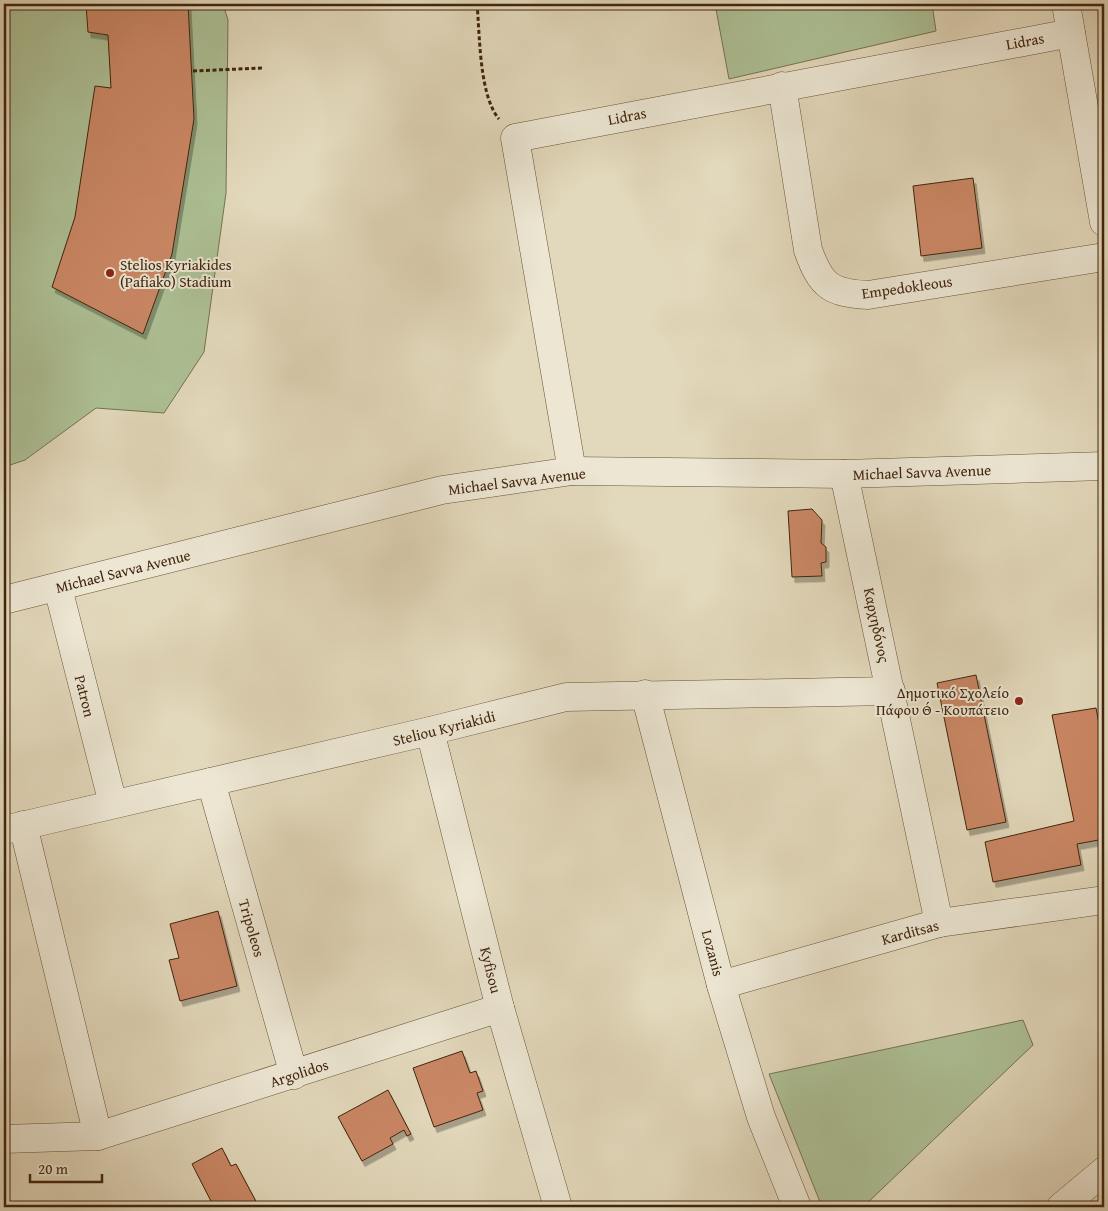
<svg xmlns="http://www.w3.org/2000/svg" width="1108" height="1211" viewBox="0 0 1108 1211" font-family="'Gentium Book Plus',serif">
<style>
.green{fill:#adc095;stroke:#767251}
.building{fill:#ca8765;stroke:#40250d;filter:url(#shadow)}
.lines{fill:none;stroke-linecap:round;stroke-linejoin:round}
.minor-casing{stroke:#685238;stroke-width:29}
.path{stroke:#40250d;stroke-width:3;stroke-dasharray:4 2.5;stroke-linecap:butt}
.minor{stroke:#ece6d3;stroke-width:28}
.poi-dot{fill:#8f2418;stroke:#ece6d3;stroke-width:2}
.labels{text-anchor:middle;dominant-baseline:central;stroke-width:4;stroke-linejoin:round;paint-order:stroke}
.street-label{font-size:15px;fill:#40250d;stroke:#ece6d3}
.poi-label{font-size:15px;fill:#40250d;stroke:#ece6d3;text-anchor:start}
</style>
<defs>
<filter id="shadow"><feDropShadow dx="3" dy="5.5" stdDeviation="0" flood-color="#0004"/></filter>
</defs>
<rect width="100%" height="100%" fill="#e2d8bb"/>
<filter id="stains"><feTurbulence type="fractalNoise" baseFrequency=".004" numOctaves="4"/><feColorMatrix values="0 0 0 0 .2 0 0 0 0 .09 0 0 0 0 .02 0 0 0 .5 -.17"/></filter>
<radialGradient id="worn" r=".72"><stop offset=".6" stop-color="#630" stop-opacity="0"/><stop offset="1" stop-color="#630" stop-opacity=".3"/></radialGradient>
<g class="green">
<polygon points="4,4 223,4 228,20 226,193 204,352 164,413 96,408 25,460 4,467"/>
<polygon points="715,4 932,4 936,31 729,79"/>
<polygon points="1023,1020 1033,1045 863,1207 822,1207 769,1074"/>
</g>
<g class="building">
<polygon points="86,4 188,4 194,119 172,254 143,334 52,287 75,217 95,86 111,88 108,35 88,32"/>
<polygon points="973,178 982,248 921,256 913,186"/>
<polygon points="812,509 822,520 821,543 826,547 826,562 821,563 822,576 792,577 788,511"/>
<polygon points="976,675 1006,822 967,830 937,683"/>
<polygon points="1096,708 1104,750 1104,839 1077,844 1081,865 993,882 985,842 1074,821 1052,715"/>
<polygon points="218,911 237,986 180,1001 169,960 179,958 170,924"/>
<polygon points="462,1051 470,1073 476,1071 483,1091 477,1093 483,1110 434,1127 413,1068"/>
<polygon points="388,1090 411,1134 407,1136 404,1130 390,1138 393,1144 362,1161 338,1117"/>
<polygon points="222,1148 231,1166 236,1164 259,1207 214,1207 192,1164"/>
</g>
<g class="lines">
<defs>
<g id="minor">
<polyline points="1066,4 1104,222"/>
<path d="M782,86l26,164c13,36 22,43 60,45l236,-38"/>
<polyline points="572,471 515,138 1071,33"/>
<polyline points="844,474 939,923"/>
<polyline points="58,588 113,804"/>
<polyline points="4,600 442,490 572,471 844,474 1104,466"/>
<polyline points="645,694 721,985 761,1117 797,1207"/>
<polyline points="430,731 500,1008 558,1207"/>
<polyline points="211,782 294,1075"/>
<polyline points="23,825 98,1136 500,1008"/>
<polyline points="4,830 430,731 566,697 891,691"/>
<polyline points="721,985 939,923 1104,900"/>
<polyline points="4,1139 98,1136"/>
<polyline points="1061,1207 1104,1171"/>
</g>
</defs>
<use href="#minor" class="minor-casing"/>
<g class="path">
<path d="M477,4c3,32 2,91 22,115"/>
<polyline points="193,71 262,68"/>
</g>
<use href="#minor" class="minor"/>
</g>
<g class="poi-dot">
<circle cx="110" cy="273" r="5"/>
<circle cx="1019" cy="701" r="5"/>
</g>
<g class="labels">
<g class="street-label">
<text transform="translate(1025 41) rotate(-10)">Lidras</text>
<text transform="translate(627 116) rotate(-11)">Lidras</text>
<text transform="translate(907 287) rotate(-8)">Empedokleous</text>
<text transform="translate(922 472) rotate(-2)">Michael Savva Avenue</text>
<text transform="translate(517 481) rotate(-7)">Michael Savva Avenue</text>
<text transform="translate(123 571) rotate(-14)">Michael Savva Avenue</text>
<text transform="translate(877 625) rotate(78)">Καρχηδόνος</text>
<text transform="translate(85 696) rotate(76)">Patron</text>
<text transform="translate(444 728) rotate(-14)">Steliou Kyriakidi</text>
<text transform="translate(252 928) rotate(74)">Tripoleos</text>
<text transform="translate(910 932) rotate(-15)">Karditsas</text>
<text transform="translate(713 953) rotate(75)">Lozanis</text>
<text transform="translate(491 970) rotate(76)">Kyfisou</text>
<text transform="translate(299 1073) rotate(-18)">Argolidos</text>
</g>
<g class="poi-label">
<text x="120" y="264">Stelios Kyriakides<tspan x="120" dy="17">(Pafiako) Stadium</tspan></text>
<text x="1009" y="692" text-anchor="end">Δημοτικό Σχολείο<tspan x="1009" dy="17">Πάφου Θ΄ - Κουπάτειο</tspan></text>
</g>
</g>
<rect width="1108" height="1211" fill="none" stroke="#e2d8bb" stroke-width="20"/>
<rect x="5" y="5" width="1098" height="1201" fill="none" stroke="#40250d" stroke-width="2.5"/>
<rect x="10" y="10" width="1088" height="1191" fill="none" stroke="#40250d"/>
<path d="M30 1174v8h72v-8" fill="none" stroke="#40250d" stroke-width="2.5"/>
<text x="38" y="1174" font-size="15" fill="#40250d" stroke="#ece6d3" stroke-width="4" paint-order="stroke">20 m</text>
<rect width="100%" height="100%" filter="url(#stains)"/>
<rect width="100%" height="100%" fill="url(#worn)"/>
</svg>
